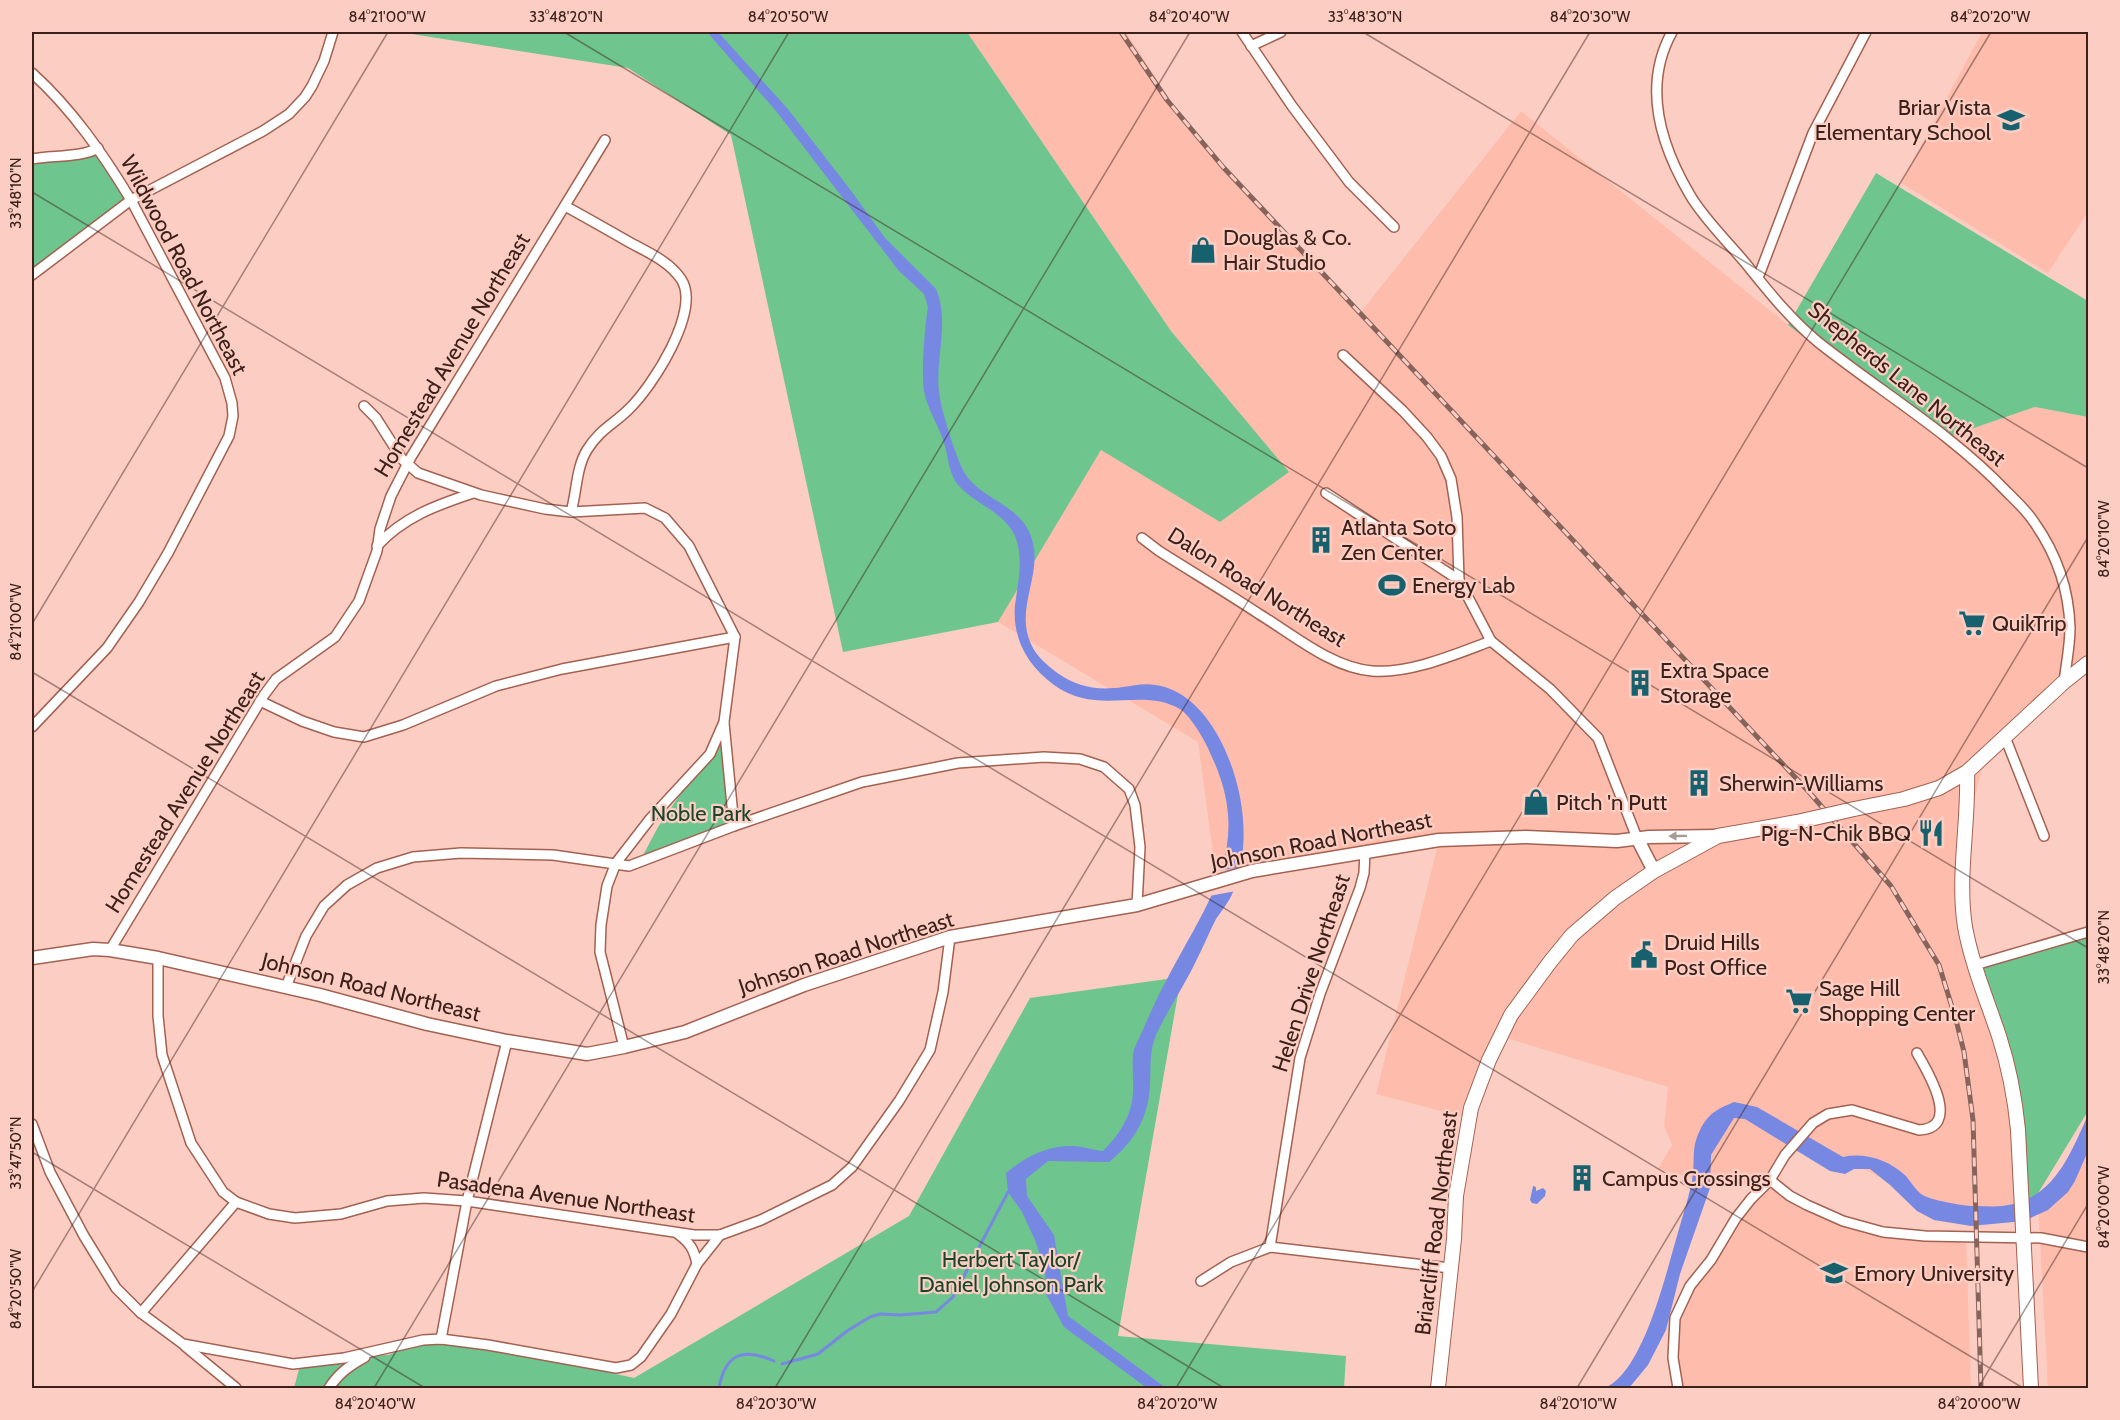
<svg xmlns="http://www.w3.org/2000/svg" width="2120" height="1420" viewBox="0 0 2120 1420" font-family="Cabin,sans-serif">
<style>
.built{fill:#febdac}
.green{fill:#6fc58e}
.water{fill:#7788e3}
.pier{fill:#fccec3}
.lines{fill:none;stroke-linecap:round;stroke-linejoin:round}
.stream{stroke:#7788e3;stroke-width:3}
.minor-casing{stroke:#a36151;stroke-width:12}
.tertiary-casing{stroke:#a36151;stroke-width:15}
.secondary-casing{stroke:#a36151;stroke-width:16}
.minor{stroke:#fff;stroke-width:9}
.tertiary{stroke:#fff;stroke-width:12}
.secondary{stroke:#fff;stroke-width:14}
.rail-casing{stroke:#86635b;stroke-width:5}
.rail{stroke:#fccec3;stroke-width:3;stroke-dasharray:9;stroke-linecap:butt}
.secondary-bridge-casing{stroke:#a36151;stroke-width:16;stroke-linecap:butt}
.secondary-bridge{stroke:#fff;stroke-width:14}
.oneway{fill:#a79b98}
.ticks{fill:none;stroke:#3c201a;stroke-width:1.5;stroke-opacity:0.45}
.labels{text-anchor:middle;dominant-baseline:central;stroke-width:4.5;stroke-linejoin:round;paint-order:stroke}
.poi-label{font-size:22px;fill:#3c201a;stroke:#fccec3;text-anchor:start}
.street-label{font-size:22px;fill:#3c201a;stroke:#fccec3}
.park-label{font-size:22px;fill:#1a452b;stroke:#fccec3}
.neatline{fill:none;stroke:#3c201a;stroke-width:2}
.ticks-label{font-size:15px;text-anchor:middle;fill:#3c201a}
</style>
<rect width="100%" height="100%" fill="#fccec3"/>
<g class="built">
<polygon points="967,32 1126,32 1190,130 1359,314 1521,111 1788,325 1873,390 1942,439 2035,407 2088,417 2088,664 1984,762 1957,863 1959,939 1970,965 2015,1097 2028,1178 2026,1213 1938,1204 1797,1138 1762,1185 1754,1184 1721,1186 1658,1169 1672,1145 1664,1126 1668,1087 1506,1038 1481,1076 1471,1119 1376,1094 1439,840 1217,883 1198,742 998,622 1101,450 1220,522 1288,472 1171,331"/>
<polygon points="1982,32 2088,32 2088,212 2048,273 1901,183"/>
<polygon points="2088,1129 2088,1388 2048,1388 2038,1204 2049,1197"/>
<polygon points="1770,1180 1790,1196 1863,1227 1966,1236 1971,1388 1678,1388 1675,1318 1736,1218"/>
</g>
<g class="green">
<polygon points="399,32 967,32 1171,331 1289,472 1220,522 1101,450 998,622 843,652 731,135 628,68"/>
<polygon points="99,145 130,203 32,274 32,157"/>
<polygon points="1876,173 2088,301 2088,417 2035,407 1942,439 1873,390 1788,325"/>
<polygon points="722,733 730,830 680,852 640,861 658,827"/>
<polygon points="2088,936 2088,1111 2026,1213 2028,1178 2015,1097 1970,965"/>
<polygon points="1181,977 1118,1336 1346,1356 1344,1388 294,1388 299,1369 333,1356 389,1355 435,1334 634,1378 909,1216 1030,998"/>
</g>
<g class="water">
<path d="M707,32h11l69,76 65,84 33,46 51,51c14,32 -1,70 3,103 2,18 16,62 24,78 16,31 61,33 70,73 8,34 -18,67 -2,101 5,12 15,20 25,28 21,15 41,19 67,15 10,-1 21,-4 32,-2 27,3 49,26 62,49 26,46 36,108 16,158 -4,10 -11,18 -17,27 -7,13 -12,27 -19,40 -12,26 -29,50 -41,76 -7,17 -5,32 -6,49 -1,33 -16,58 -41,78l-61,-1 -22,18 1,17 27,39 14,81 98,72h-19l-83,-61 -18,-33 -1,-25 -10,-29 -13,-28 -14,-20 -2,-19c20,-17 42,-28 69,-27 9,1 18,4 28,5 16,-16 29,-35 30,-59 1,-15 -2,-29 1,-43 11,-23 20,-46 32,-68 41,-79 89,-134 45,-226 -5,-13 -20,-39 -31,-46 -39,-23 -81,8 -126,-24 -26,-19 -42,-46 -39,-80 3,-22 9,-47 0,-69 -11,-24 -38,-31 -55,-49 -12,-13 -11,-29 -16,-44 -5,-17 -17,-34 -20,-52 -3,-18 1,-66 4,-84l-4,-13 -25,-23 -123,-160z"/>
<path d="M1734,1102l23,5 86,50c22,-5 46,3 63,19 5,6 9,13 15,18 8,6 42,12 53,12 9,0 19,1 28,0 51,-5 68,-51 86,-91v36l-13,30 -7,11 -20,18 -24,11 -53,5 -37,-6 -17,-9 -27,-26 -20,-16h-16l-9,5 -15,-3 -85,-52 -11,-1 -23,37 -1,33 -30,86 -14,56 -18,35 -19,23h-25c39,-14 62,-115 73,-152 5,-18 14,-45 16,-62 2,-21 -2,-27 9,-48 8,-14 18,-18 32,-24z"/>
<polygon points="1533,1186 1536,1187 1536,1191 1543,1188 1546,1191 1545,1196 1537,1204 1532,1203 1530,1200"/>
</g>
<polygon class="pier" points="1243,867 1236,891 1209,896 1218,871"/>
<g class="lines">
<g class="stream">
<polyline points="782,1364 818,1354 847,1331 870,1317 880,1314 900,1315 936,1312 953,1297 1008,1192"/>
<path d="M719,1388c6,-34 24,-41 55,-27"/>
</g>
<defs>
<g id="minor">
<polyline points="1242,32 1292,106 1349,182 1394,227"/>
<path d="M1672,32c-30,54 -12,112 18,163 14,24 39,48 57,70 22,27 44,55 71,77 63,50 133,91 189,150 9,9 20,19 27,30 22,31 35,68 36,106 0,18 -4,37 -6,54"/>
<polyline points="1251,46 1281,32"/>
<path d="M32,73c40,36 71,81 99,127l94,178 7,25 1,13 -4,20 -61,117 -29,49 -32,46 -75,79"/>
<path d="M32,159c19,-4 49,-1 66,-11"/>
<path d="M565,206c22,12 43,24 64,36 18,10 40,19 52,37 21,31 -29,108 -52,130 -16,16 -29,20 -42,41 -11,18 -10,41 -16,62"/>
<polyline points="32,275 131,200 263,131 289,114 305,97 312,86 324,61 333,32"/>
<polyline points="1758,278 1813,133 1866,32"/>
<polyline points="1343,355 1403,411 1427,437 1441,456 1451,479 1457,517 1459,580 1491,641 1550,689 1598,738 1637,838"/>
<polyline points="364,406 376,418 402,459 418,473 481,495 545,509 571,512 645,508 665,518 689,546 735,637 724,722 710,754 650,819 616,863 607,886 601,925 600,952 624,1047"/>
<polyline points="1326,493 1459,580"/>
<path d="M1142,538l17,13c33,21 67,41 100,63 33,20 73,54 113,57 38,3 84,-17 119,-30"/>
<path d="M377,546c26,-29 60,-41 96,-53"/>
<polyline points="260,701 302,721 334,732 364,737 403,725 496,686 562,669 735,637"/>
<polyline points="724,723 734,826"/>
<polyline points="2005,737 2044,836"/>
<polyline points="110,950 264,695 276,679 335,637 359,601 377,551 380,529 391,496 411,457 605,140"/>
<polyline points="158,958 158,1016 162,1055 191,1143 223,1192 236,1202 269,1214 295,1218 341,1214 387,1201 424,1198 467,1201 694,1235 720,1235 761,1220 832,1185 852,1167 899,1101 930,1050 943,992 950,937"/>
<polyline points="1975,965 2088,932"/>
<polyline points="286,987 306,936 324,906 347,885 377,868 413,857 461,853 553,855 629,866 734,826 862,782 958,763 1044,757 1080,759 1104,767 1129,789 1135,805 1140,847 1137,905"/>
<polyline points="32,1124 50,1172 84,1236 116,1288 141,1313 183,1344 293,1364 344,1358 423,1340 441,1339 488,1345 616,1368 631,1365 641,1357 671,1314 697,1264 720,1235"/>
<polyline points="1770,1180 1790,1196 1807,1205 1843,1221 1883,1232 1925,1236 2041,1238 2088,1247"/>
<path d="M678,1234c12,9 16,15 19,30"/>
<polyline points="1270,1247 1300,1058 1320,994 1360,888 1364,873 1365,852"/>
<polyline points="1201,1281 1231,1262 1270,1247 1450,1268"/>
<polyline points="141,1313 236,1202"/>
<polyline points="441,1339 467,1201 507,1041"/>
<polyline points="185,1346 236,1388"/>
<path d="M329,1388c10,-15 20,-22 36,-31"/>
<path d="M1678,1388l-5,-30 2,-40 15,-32 21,-26 25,-42 15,-19 19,-19 15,-25 28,-32 15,-9 24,-4 67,20c43,-2 9,-58 -2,-77"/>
</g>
<g id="tertiary">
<polyline points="1637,838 1654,871"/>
<polyline points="32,958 93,949 110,950 158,958 320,995 427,1024 507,1041 587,1054 624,1047 685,1032 804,985 950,937 1137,905 1252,871 1439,840 1526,837 1617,841 1649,837 1718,836"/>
</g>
<g id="secondary">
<path d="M1967,772c2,51 -10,104 -2,155 7,38 22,73 34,109 10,31 16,62 19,94l13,258"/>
<polyline points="1854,809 1904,799 1939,788 1967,772 2064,682 2088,663"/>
<polyline points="1438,1388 1454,1239 1456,1196 1471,1108 1489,1060 1511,1015 1550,962 1572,935 1615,898 1654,871 1718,836 1797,822"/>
</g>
</defs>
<use href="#minor" class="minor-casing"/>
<use href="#tertiary" class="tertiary-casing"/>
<use href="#secondary" class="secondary-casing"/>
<use href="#minor" class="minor"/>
<use href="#tertiary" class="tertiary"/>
<use href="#secondary" class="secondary"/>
<defs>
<polyline id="rail" points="1121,32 1167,100 1223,167 1809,792 1891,886 1939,965 1956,1020 1964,1052 1973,1120 1981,1388"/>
</defs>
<use href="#rail" class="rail-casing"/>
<use href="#rail" class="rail"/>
<defs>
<polyline id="secondary-bridge" points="1797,822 1854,809"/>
</defs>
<use href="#secondary-bridge" class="secondary-bridge-casing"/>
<use href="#secondary-bridge" class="secondary-bridge"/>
</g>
<defs><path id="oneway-solid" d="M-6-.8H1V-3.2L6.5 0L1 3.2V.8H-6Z" transform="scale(1.5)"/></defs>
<use class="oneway" href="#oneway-solid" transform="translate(1678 836) rotate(179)"/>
<path class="ticks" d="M564,32l1524,916M1363,32l725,436M32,192l1991,1196M32,624l356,-592M32,672l1192,716M32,1152l393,236M32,1292l757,-1260M374,1388l816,-1356M775,1388l815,-1356M1176,1388l815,-1356M1577,1388l511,-851M1978,1388l110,-184"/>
<defs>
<symbol id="school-bare" viewBox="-9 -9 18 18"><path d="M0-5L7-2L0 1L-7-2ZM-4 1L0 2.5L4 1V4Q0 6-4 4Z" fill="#17616f" stroke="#fccec3" stroke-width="2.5" paint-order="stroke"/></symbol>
<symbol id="shop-bare" viewBox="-9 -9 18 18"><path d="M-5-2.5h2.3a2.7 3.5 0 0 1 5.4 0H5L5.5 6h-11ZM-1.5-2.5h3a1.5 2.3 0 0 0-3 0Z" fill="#17616f" stroke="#fccec3" stroke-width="2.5" paint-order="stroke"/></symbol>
<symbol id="building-bare" viewBox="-9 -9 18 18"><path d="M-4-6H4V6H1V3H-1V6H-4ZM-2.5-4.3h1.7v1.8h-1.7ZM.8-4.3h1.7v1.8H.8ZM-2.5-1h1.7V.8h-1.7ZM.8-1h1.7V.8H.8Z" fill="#17616f" stroke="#fccec3" stroke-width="2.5" paint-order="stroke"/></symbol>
<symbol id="stadium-bare" viewBox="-9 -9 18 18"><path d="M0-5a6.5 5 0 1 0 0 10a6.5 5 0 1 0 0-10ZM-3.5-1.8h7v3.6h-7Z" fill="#17616f" stroke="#fccec3" stroke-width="2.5" paint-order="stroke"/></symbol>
<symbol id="supermarket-bare" viewBox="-9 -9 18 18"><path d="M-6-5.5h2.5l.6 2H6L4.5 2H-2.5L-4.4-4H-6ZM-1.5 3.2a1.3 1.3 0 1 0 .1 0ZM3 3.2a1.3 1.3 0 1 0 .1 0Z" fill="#17616f" stroke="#fccec3" stroke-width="2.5" paint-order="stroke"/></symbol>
<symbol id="restaurant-bare" viewBox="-9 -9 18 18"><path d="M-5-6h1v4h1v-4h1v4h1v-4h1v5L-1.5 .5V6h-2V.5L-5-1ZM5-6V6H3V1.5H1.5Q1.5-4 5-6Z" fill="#17616f" stroke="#fccec3" stroke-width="2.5" paint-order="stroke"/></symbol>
<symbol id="civic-bare" viewBox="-9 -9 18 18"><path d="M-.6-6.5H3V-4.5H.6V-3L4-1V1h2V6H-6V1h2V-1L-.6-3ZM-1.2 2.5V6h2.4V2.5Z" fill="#17616f" stroke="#fccec3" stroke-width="2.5" paint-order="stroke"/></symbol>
<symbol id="university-bare" viewBox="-9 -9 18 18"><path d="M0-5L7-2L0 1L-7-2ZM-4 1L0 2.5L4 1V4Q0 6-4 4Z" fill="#17616f" stroke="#fccec3" stroke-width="2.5" paint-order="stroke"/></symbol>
</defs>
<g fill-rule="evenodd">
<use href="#school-bare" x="1992" y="101" width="38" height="38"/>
<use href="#shop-bare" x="1184" y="231" width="38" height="38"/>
<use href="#building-bare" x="1302" y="521" width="38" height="38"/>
<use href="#stadium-bare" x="1373" y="566" width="38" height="38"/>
<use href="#supermarket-bare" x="1953" y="604" width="38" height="38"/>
<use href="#building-bare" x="1621" y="664" width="38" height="38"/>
<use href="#building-bare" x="1680" y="764" width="38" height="38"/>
<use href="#shop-bare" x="1517" y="783" width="38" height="38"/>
<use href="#restaurant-bare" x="1912" y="814" width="38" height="38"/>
<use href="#civic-bare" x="1625" y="936" width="38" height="38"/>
<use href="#supermarket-bare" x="1780" y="982" width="38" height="38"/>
<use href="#building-bare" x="1563" y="1159" width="38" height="38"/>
<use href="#university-bare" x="1815" y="1254" width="38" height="38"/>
</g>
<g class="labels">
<g class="poi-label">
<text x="1991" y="107" text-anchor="end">Briar Vista<tspan x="1991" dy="25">Elementary School</tspan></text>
<text x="1223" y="237">Douglas &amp; Co.<tspan x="1223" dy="25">Hair Studio</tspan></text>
<text x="1341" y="527">Atlanta Soto<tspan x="1341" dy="25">Zen Center</tspan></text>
<text x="1412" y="585">Energy Lab</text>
<text x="1992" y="623">QuikTrip</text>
<text x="1660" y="670">Extra Space<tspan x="1660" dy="25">Storage</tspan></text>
<text x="1719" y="783">Sherwin-Williams</text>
<text x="1556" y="802">Pitch 'n Putt</text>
<text x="1911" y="833" text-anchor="end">Pig-N-Chik BBQ</text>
<text x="1664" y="942">Druid Hills<tspan x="1664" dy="25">Post Office</tspan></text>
<text x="1819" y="988">Sage Hill<tspan x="1819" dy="25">Shopping Center</tspan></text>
<text x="1602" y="1178">Campus Crossings</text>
<text x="1854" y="1273">Emory University</text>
</g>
<g class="street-label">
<text transform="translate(184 265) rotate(62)">Wildwood Road Northeast</text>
<text transform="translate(452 355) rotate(-59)">Homestead Avenue Northeast</text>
<text transform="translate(1907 384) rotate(39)">Shepherds Lane Northeast</text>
<text transform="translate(1257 587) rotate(32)">Dalon Road Northeast</text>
<text transform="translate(185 792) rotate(-58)">Homestead Avenue Northeast</text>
<text transform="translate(1321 841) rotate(-11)">Johnson Road Northeast</text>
<text transform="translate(846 953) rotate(-18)">Johnson Road Northeast</text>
<text transform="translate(1311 973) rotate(-72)">Helen Drive Northeast</text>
<text transform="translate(371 987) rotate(14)">Johnson Road Northeast</text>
<text transform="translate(566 1197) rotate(8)">Pasadena Avenue Northeast</text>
<text transform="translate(1436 1223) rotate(-83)">Briarcliff Road Northeast</text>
</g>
<g class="park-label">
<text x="701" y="813">Noble Park</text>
<text x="1011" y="1259">Herbert Taylor/<tspan x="1011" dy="25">Daniel Johnson Park</tspan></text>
</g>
</g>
<rect width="2120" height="1420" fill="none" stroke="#fccec3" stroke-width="66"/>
<rect x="33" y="33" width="2054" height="1354" class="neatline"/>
<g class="ticks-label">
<text x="387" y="22">84°21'00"W</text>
<text x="566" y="22">33°48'20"N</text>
<text x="788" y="22">84°20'50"W</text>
<text x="1189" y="22">84°20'40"W</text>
<text x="1365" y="22">33°48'30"N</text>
<text x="1590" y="22">84°20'30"W</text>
<text x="1990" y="22">84°20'20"W</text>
<text transform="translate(16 193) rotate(-90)" y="5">33°48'10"N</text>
<text transform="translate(2104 539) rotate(-90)" y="5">84°20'10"W</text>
<text transform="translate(16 622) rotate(-90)" y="5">84°21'00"W</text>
<text transform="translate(2104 947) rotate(-90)" y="5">33°48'20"N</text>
<text transform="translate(16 1153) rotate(-90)" y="5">33°47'50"N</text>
<text transform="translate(2104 1207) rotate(-90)" y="5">84°20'00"W</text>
<text transform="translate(16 1289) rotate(-90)" y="5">84°20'50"W</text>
<text x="375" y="1409">84°20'40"W</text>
<text x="776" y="1409">84°20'30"W</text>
<text x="1177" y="1409">84°20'20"W</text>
<text x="1578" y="1409">84°20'10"W</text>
<text x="1979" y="1409">84°20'00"W</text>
</g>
</svg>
